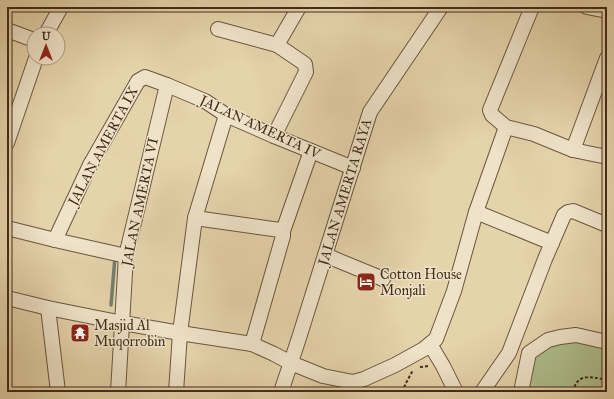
<svg xmlns="http://www.w3.org/2000/svg" width="614" height="399" viewBox="0 0 614 399" font-family="'IM FELL Great Primer',serif">
<style>
.green{fill:#aebe8d;stroke:#787454}
.lines{fill:none;stroke-linecap:round;stroke-linejoin:round}
.stream{stroke:#747f73;stroke-width:3.5}
.minor-casing{stroke:#6b553f;stroke-width:16}
.path{stroke:#422b1b;stroke-width:2;stroke-dasharray:3 2;stroke-linecap:butt}
.minor{stroke:#eee2c8;stroke-width:14}
.labels{text-anchor:middle;dominant-baseline:central;stroke-width:3;stroke-linejoin:round;paint-order:stroke}
.street-label{font-size:14px;fill:#422b1b;stroke:#eee2c8}
.poi-label{font-size:14px;fill:#422b1b;stroke:#eee2c8;text-anchor:start}
</style>
<rect width="100%" height="100%" fill="#e5d3aa"/>
<filter id="stains"><feTurbulence type="fractalNoise" baseFrequency=".005" numOctaves="4"/><feColorMatrix values="0 0 0 0 .2 0 0 0 0 .09 0 0 0 0 .02 0 0 0 .5 -.17"/></filter>
<radialGradient id="worn" r=".72"><stop offset=".6" stop-color="#630" stop-opacity="0"/><stop offset="1" stop-color="#630" stop-opacity=".3"/></radialGradient>
<polygon class="green" points="575,340 607,347 607,392 526,392 533,354 551,342"/>
<g class="lines">
<polyline class="stream" points="111,305 115,257"/>
<defs>
<g id="minor">
<polyline points="532,7 490,110 492,115 506,127 534,134 573,150 607,157"/>
<polyline points="587,7 607,11"/>
<polyline points="218,29 277,45"/>
<polyline points="7,30 34,40"/>
<polyline points="46,34 61,7"/>
<polyline points="274,136 306,72 305,64 277,45 299,7"/>
<polyline points="7,143 36,58"/>
<polyline points="573,150 607,58"/>
<polyline points="476,212 506,127"/>
<polyline points="195,218 280,230 283,231"/>
<polyline points="7,228 55,240 126,256"/>
<polyline points="55,240 90,165 138,81 145,77 167,85 205,101 226,115 274,136 353,168"/>
<polyline points="325,255 383,279"/>
<polyline points="7,298 48,308 123,323 180,333 252,344 274,354 291,363 323,376 353,382 364,379 395,365 424,349 436,339 454,291 476,212 552,243"/>
<polyline points="48,308 58,392"/>
<polyline points="252,344 283,236 283,231 311,151"/>
<polyline points="430,344 443,366 456,392"/>
<polyline points="118,392 126,256 167,85"/>
<polyline points="176,392 180,333 195,218 226,115"/>
<polyline points="281,392 298,341 370,112 441,7"/>
<polyline points="482,392 509,353 545,259 564,215 568,212 573,211 607,225"/>
<polyline points="521,392 529,353 548,340 560,337 576,335 607,342"/>
</g>
</defs>
<use href="#minor" class="minor-casing"/>
<g class="path">
<polyline points="420,367 429,366"/>
<polyline points="402,392 406,383 413,370"/>
<path d="M573,392c4,-20 19,-15 34,-12"/>
</g>
<use href="#minor" class="minor"/>
</g>
<defs>
<symbol id="hotel-square" viewBox="-11 -11 22 22"><rect x="-9" y="-9" width="18" height="18" rx="4" fill="#8f2418" stroke="#eee2c8"/><path d="M-6-4.5h1.5V1H6V5H4.5V3h-9V5H-6ZM-4 0a1.8 1.8 0 1 1 3.6 0ZM.5 0V-2.5h3Q6-2.5 6 0Z" fill="#fff"/></symbol>
<symbol id="temple-square" viewBox="-11 -11 22 22"><rect x="-9" y="-9" width="18" height="18" rx="4" fill="#8f2418" stroke="#eee2c8"/><path d="M0-6L5-2H3V0L6.5 2.5H4V6H1.5V3h-3V6H-4V2.5H-6.5L-3 0V-2H-5Z" fill="#fff"/></symbol>
</defs>
<g fill-rule="evenodd">
<use href="#hotel-square" x="355" y="271" width="22" height="22"/>
<use href="#temple-square" x="69" y="322" width="22" height="22"/>
</g>
<g class="labels">
<g class="street-label">
<text transform="translate(260 127) rotate(25)">JALAN AMERTA IV</text>
<text transform="translate(103 146) rotate(-62)">JALAN AMERTA IX</text>
<text transform="translate(345 192) rotate(-73)">JALAN AMERTA RAYA</text>
<text transform="translate(140 202) rotate(-78)">JALAN AMERTA VI</text>
</g>
<g class="poi-label">
<text x="380" y="274">Cotton House<tspan x="380" dy="16">Monjali</tspan></text>
<text x="94" y="325">Masjid Al<tspan x="94" dy="16">Muqorrobin</tspan></text>
</g>
</g>
<rect width="614" height="399" fill="none" stroke="#e5d3aa" stroke-width="24"/>
<rect x="8" y="8" width="598" height="383" fill="none" stroke="#422b1b" stroke-width="2"/>
<rect x="12" y="12" width="590" height="375" fill="none" stroke="#422b1b"/>
<g transform="translate(46 46)"><circle r="19" fill="#eee2c8" stroke="#a99983"/>
<path d="M0-3L7 15L0 10L-7 15Z" fill="#8f2418"/>
<text y="-6" font-size="11" font-weight="bold" text-anchor="middle" fill="#422b1b">U</text>
</g>
<rect width="100%" height="100%" filter="url(#stains)"/>
<rect width="100%" height="100%" fill="url(#worn)"/>
</svg>
